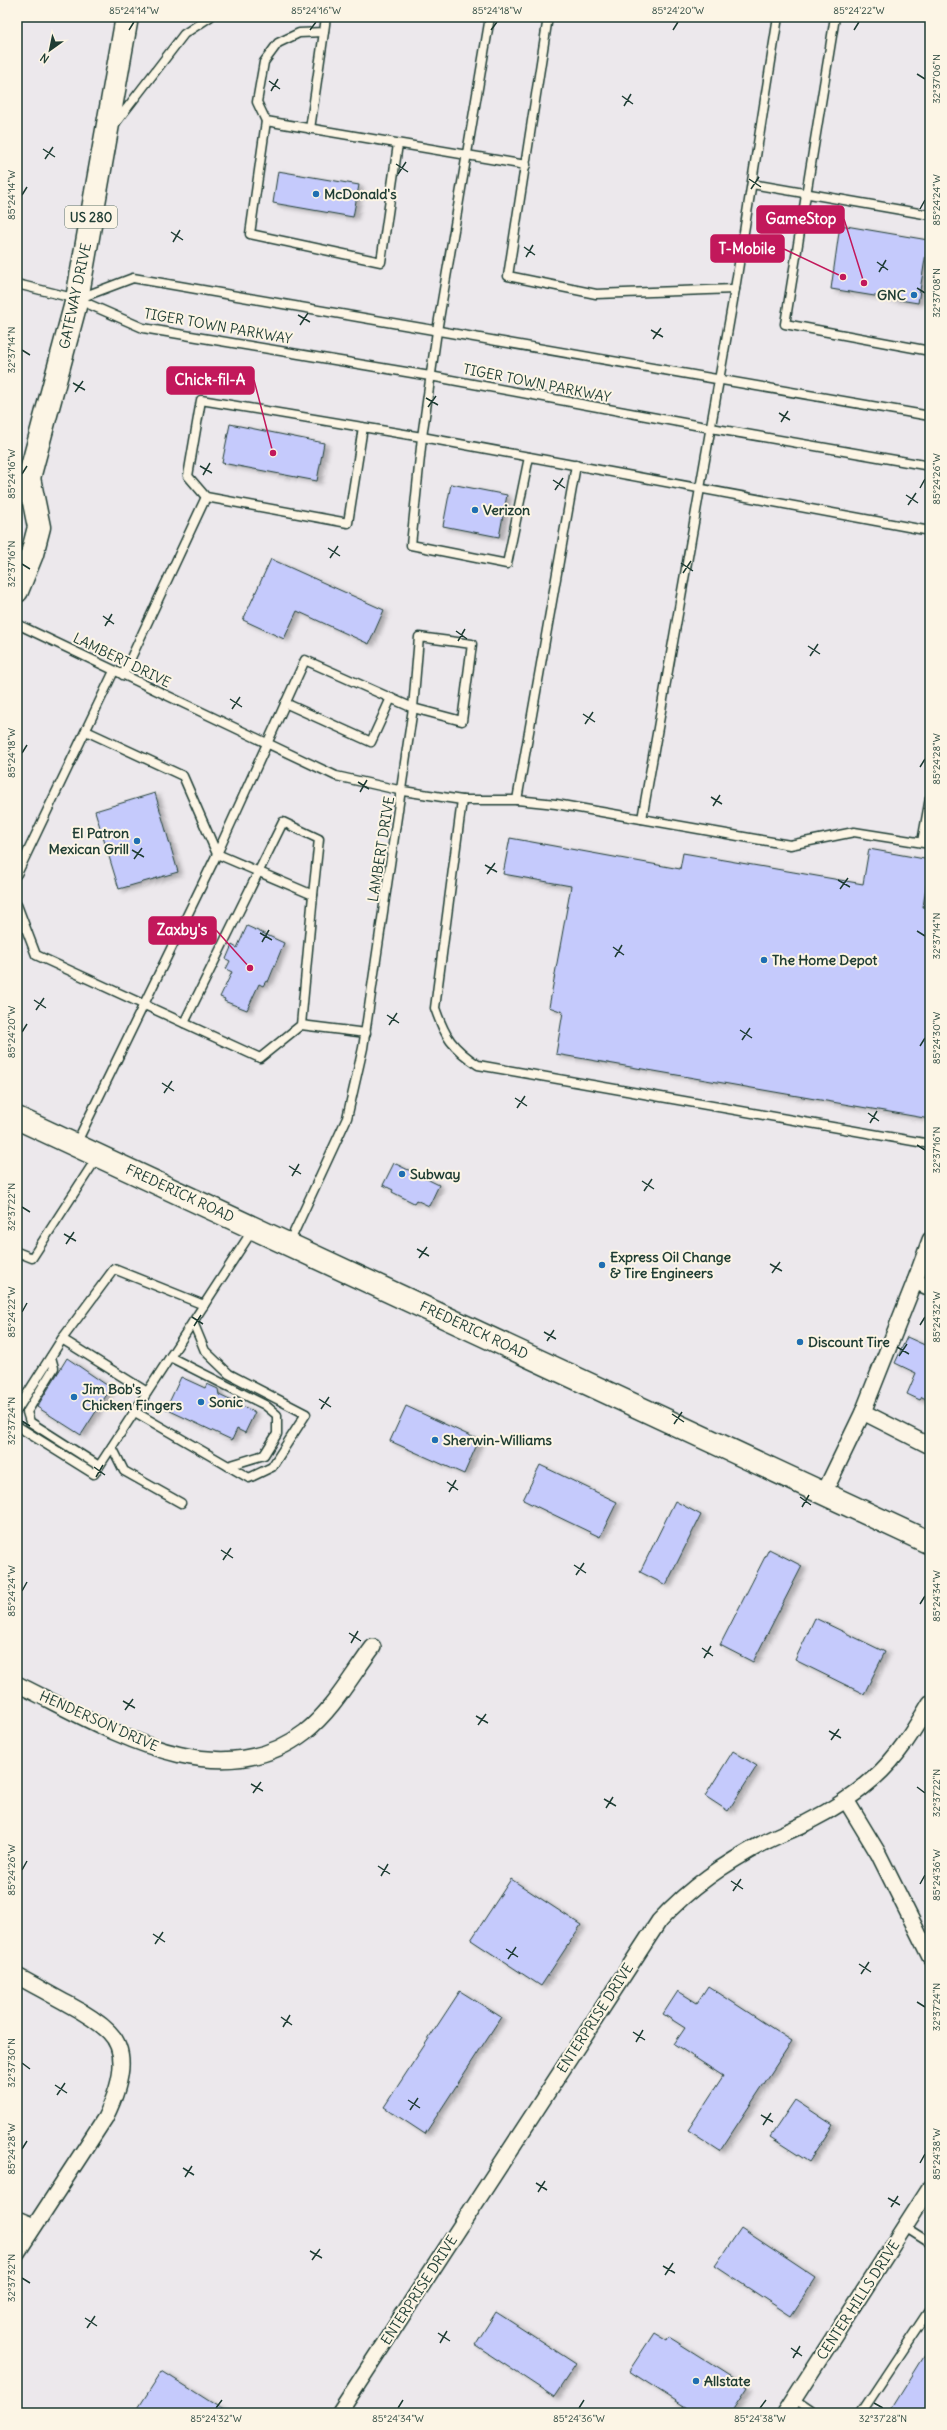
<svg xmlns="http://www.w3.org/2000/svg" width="947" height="2430" viewBox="0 0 947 2430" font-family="Delius,sans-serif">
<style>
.building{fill:#c5cafc;stroke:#1f3d34;filter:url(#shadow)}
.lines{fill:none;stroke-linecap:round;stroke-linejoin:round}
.service-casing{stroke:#1f3d34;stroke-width:11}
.minor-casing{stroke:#1f3d34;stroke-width:18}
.secondary-casing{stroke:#1f3d34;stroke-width:25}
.trunk-casing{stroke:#1f3d34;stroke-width:25}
.service{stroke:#fcf5e5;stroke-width:8}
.minor{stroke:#fcf5e5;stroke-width:15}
.secondary{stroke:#fcf5e5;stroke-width:22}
.trunk{stroke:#fcf5e5;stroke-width:22}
.ticks{fill:none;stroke:#1f3d34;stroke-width:1.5}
.poi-dot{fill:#1f6fb2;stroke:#fcf5e5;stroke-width:1.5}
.labels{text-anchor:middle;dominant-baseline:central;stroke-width:4;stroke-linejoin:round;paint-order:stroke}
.shield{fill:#fcf5e5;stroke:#617469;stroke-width:1}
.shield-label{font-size:13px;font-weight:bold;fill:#1f3d34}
.poi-label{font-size:14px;font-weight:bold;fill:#1f3d34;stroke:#fcf5e5;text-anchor:start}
.street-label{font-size:14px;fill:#1f3d34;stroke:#fcf5e5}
.leader{fill:none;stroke:#c2185b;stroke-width:1.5}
.callout-dot{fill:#c2185b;stroke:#fcf5e5;stroke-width:1.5}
.callout{fill:#c2185b;stroke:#c2185b;stroke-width:1.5}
.callout-label{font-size:15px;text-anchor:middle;font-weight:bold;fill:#fff}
.neatline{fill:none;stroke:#1f3d34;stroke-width:1.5}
.ticks-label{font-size:10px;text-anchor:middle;fill:#1f3d34}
</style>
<defs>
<filter id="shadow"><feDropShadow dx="4.5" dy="2.5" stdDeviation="2" flood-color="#0004"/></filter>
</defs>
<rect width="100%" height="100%" fill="#ece8ec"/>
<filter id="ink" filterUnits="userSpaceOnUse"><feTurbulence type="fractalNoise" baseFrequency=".025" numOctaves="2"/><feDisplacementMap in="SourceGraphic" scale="8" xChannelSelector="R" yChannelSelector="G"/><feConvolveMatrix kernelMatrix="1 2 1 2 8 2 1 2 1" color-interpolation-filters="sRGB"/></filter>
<g filter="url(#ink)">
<g class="building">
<polygon points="278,171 359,185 353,217 273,203"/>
<polygon points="840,225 928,240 918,303 831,289"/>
<polygon points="230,424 324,443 317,481 222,463"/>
<polygon points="451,484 507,495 499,537 443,526"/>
<polygon points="271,559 384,610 369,644 297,611 284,639 243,620"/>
<polygon points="155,793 178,872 119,889 95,811"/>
<polygon points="510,838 680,869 683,853 863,884 869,849 930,860 923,907 930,908 930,1119 556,1054 563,1012 549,1007 571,886 503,874"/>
<polygon points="247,926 284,943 268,982 266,981 263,986 259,984 247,1010 224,1001 225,999 220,997 232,972 226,969 230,961 226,959 232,945 237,948"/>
<polygon points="394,1163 439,1185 429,1206 416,1200 414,1203 392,1192 393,1190 383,1185"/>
<polygon points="907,1337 929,1347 930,1345 930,1401 922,1397 920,1400 907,1394 916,1373 895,1363"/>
<polygon points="67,1358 111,1388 81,1435 37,1407"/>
<polygon points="181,1377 205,1388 207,1384 218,1389 219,1395 255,1412 245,1433 237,1429 232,1440 166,1409"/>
<polygon points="406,1406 479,1440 464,1474 390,1441"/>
<polygon points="540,1465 617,1502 600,1537 523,1500"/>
<polygon points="675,1501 701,1515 666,1585 640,1572"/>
<polygon points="769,1549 802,1566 753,1662 720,1645"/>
<polygon points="815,1618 885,1652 864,1694 795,1660"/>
<polygon points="733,1751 757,1766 728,1811 705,1796"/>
<polygon points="511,1879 581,1925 541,1986 471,1940"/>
<polygon points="708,1986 792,2041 720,2151 688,2130 723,2076 674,2044 685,2028 663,2014 678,1991 697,2003"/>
<polygon points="460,1991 501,2017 425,2134 384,2107"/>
<polygon points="795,2100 833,2125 809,2162 770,2137"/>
<polygon points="741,2228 816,2278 791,2316 715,2266"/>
<polygon points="496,2312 576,2364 554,2397 475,2345"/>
<polygon points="654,2333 667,2341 669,2337 748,2387 731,2413 695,2413 629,2371"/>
<polygon points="930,2347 930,2413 889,2413"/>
<polygon points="162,2371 228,2413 135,2413"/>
</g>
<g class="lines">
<defs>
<g id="service">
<polyline points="490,17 437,331 422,437 930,531"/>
<polyline points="548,17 508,276 596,294 735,289"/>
<polyline points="835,17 785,324 930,351"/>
<polyline points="266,121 257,102 264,62 278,43 299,33 324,32 326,17"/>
<polyline points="114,125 184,34 210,17"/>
<polyline points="310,129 324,32"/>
<polyline points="398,144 381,262 250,234 266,121 526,165"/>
<polyline points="752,184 930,215"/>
<polyline points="17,284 77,299 143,328 430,376 711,428 930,466"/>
<polyline points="80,298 133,278 930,416"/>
<polyline points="363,427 348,523 206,497 188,476 201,400 422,437 411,545 507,564 529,457"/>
<polyline points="17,624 336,776 403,791 462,800 517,800 556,804 790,845 854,832 930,844"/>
<polygon points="419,637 472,644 462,721 413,708"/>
<polyline points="123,675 206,497"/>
<polyline points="285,703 371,742 391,698"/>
<path d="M462,800l-27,208c10,29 17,40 43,57l452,79"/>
<polyline points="517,800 576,465"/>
<polyline points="642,819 735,289 778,17"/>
<polyline points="922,842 930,798"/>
<polyline points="17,874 114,671"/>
<polyline points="17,905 36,955 260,1058 301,1025 313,895 217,854 305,660 413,708 363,1048 347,1118 289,1243"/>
<polyline points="184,1023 283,822 319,839 313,895"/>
<polyline points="301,1025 366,1033"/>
<polyline points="76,1144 217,854 183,776 86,731"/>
<polyline points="17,1252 32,1258 98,1156"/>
<polyline points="62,1339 147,1392"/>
<polyline points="51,1357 54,1368 27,1412 30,1422 99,1466"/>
<polyline points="170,1357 265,1405 277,1415 277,1434 264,1455 228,1466"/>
<polyline points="17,1410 62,1339 114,1269 204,1305"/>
<polyline points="135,1412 249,1478 272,1467 306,1414 229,1374 205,1351 193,1322"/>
<polyline points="17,1426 94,1474 254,1228"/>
<polyline points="112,1447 124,1471 181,1503"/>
<polyline points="905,2227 930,2243"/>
<polyline points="794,2400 813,2413"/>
<polyline points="861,2413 930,2309"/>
</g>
<g id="minor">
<polyline points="915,1281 930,1240"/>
<polyline points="863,1412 930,1446"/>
<polyline points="824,1493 863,1412 915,1281 930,1288"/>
<path d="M17,1684c85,41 199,117 288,48 28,-22 47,-57 68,-85"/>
<polyline points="846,1800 878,1853 930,1957"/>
<path d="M17,1976c17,9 34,19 51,28 15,8 29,16 41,28 23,23 8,62 -4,86l-88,135"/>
<polyline points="17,2219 34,2226"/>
<path d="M339,2413l320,-492c31,-34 65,-57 106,-79 13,-7 28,-12 41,-19 24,-12 48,-27 68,-45 24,-21 40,-48 56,-75"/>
<polyline points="785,2413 930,2187"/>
</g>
<polyline id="secondary" points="17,1118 930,1543"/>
<g id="trunk">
<polyline points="17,494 29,478 77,299 127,17"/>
<polyline points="17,591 32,554 39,527 29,478"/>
</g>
</defs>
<use href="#service" class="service-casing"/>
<use href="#minor" class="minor-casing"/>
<use href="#secondary" class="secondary-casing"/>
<use href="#trunk" class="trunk-casing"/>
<use href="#service" class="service"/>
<use href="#minor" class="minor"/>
<use href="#secondary" class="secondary"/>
<use href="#trunk" class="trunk"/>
</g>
</g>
<path class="ticks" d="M129,30l5,-8M310,30l6,-8M491,30l6,-8M673,30l5,-8M854,30l5,-8M917,74l8,5M269,81l11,8M271,91l7,-12M622,96l11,8M624,106l7,-12M43,149l12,8M45,159l8,-12M396,164l12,8M398,174l8,-12M749,179l12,8M751,189l8,-12M22,195l5,-8M920,209l5,-9M171,232l12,8M173,242l7,-12M524,247l11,8M526,257l7,-12M877,262l11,8M879,272l7,-12M917,288l8,5M298,315l12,7M300,325l8,-12M651,330l12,7M653,339l8,-11M22,350l8,5M73,383l12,7M75,392l8,-11M426,398l12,7M428,407l8,-11M779,413l11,7M781,422l7,-11M200,466l12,7M22,474l5,-8M203,475l7,-12M553,480l12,8M920,488l5,-9M555,490l8,-12M906,495l12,8M908,505l8,-12M328,548l12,8M330,558l8,-12M681,563l12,8M22,564l8,5M683,573l8,-12M103,616l11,8M105,626l7,-12M456,631l11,8M458,641l7,-12M808,646l12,8M810,656l8,-12M230,699l12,8M232,709l8,-12M583,714l12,8M585,724l8,-12M22,753l5,-8M920,767l5,-8M358,782l11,7M360,792l7,-12M711,797l11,7M713,806l7,-11M132,850l12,7M134,859l8,-11M485,865l12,7M487,874l8,-11M838,880l12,7M840,889l8,-11M917,931l8,5M260,933l12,7M262,942l7,-12M613,947l11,8M615,957l7,-12M34,1000l12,8M36,1010l8,-12M387,1015l12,8M389,1025l8,-12M740,1030l12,8M22,1032l5,-8M742,1040l8,-12M920,1046l5,-8M162,1083l12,8M164,1093l8,-12M515,1098l12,8M517,1108l8,-12M868,1113l11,8M870,1123l7,-12M917,1145l8,5M289,1166l12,8M292,1176l7,-12M642,1181l12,8M644,1191l8,-12M22,1207l8,5M64,1234l12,7M66,1244l8,-12M417,1249l12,7M419,1258l8,-11M770,1264l12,7M772,1273l8,-11M22,1312l5,-9M192,1317l11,7M920,1325l5,-8M194,1326l7,-11M544,1332l12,7M547,1341l7,-11M897,1347l12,7M899,1356l8,-12M319,1399l12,8M321,1409l8,-12M672,1414l12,8M22,1421l8,5M674,1424l8,-12M94,1467l11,8M96,1477l7,-12M447,1482l11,8M449,1492l7,-12M800,1497l11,8M802,1507l7,-12M221,1550l12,8M223,1560l8,-12M574,1565l12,8M576,1575l8,-12M22,1591l5,-9M920,1604l5,-8M349,1633l12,8M351,1643l7,-12M702,1648l11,8M704,1658l7,-12M123,1701l12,7M125,1710l8,-11M476,1716l12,7M478,1725l8,-11M829,1731l12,7M831,1740l8,-11M251,1784l12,7M917,1787l8,6M253,1793l8,-11M604,1799l12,7M606,1808l7,-11M378,1866l12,8M22,1870l5,-9M381,1876l7,-12M731,1881l12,8M920,1884l5,-9M733,1891l8,-12M153,1934l12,8M155,1944l8,-12M506,1949l12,8M508,1959l8,-12M859,1964l12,8M861,1974l8,-12M917,2002l8,5M281,2017l11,8M283,2027l7,-12M633,2032l12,8M636,2042l7,-12M22,2063l8,6M55,2085l12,8M57,2095l8,-12M408,2100l12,8M410,2110l8,-12M761,2115l12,7M763,2125l8,-12M22,2149l5,-8M920,2163l5,-9M183,2168l11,7M185,2177l7,-11M536,2183l11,7M538,2192l7,-11M888,2198l12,7M891,2207l7,-11M310,2251l12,7M312,2260l8,-11M663,2266l12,7M665,2275l8,-12M22,2278l8,5M85,2318l12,8M87,2328l8,-12M438,2333l12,8M440,2343l7,-12M791,2348l11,8M793,2358l7,-12M874,2403l9,5M216,2408l6,-8M398,2408l5,-8M579,2408l5,-8M760,2408l6,-8"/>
<g class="poi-dot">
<circle cx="316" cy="194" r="4"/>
<circle cx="914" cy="295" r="4"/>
<circle cx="475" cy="510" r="4"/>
<circle cx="137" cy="841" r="4"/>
<circle cx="764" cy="960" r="4"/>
<circle cx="402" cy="1174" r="4"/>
<circle cx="602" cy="1265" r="4"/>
<circle cx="800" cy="1342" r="4"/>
<circle cx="74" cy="1397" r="4"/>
<circle cx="201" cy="1402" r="4"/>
<circle cx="435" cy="1440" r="4"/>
<circle cx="696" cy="2381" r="4"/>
</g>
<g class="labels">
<rect class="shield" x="65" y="206" width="52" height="22" rx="3"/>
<g class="shield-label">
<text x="91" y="217">US 280</text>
</g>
<g class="poi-label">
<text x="324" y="194">McDonald's</text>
<text x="906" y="295" text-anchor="end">GNC</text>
<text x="483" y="510">Verizon</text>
<text x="129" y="833" text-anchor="end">El Patron<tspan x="129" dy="16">Mexican Grill</tspan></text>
<text x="772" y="960">The Home Depot</text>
<text x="410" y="1174">Subway</text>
<text x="610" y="1257">Express Oil Change<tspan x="610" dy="16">&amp; Tire Engineers</tspan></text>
<text x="808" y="1342">Discount Tire</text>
<text x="82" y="1389">Jim Bob's<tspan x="82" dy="16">Chicken Fingers</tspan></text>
<text x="209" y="1402">Sonic</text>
<text x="443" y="1440">Sherwin-Williams</text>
<text x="704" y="2381">Allstate</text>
</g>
<g class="street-label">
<text transform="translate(75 296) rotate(-78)">GATEWAY DRIVE</text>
<text transform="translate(218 326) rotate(10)">TIGER TOWN PARKWAY</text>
<text transform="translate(537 383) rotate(11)">TIGER TOWN PARKWAY</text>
<text transform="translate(122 660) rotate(26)">LAMBERT DRIVE</text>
<text transform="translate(381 849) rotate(-81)">LAMBERT DRIVE</text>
<text transform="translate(180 1193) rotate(25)">FREDERICK ROAD</text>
<text transform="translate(474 1330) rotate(25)">FREDERICK ROAD</text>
<text transform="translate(99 1721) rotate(24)">HENDERSON DRIVE</text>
<text transform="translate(595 2018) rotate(-57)">ENTERPRISE DRIVE</text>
<text transform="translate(419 2290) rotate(-57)">ENTERPRISE DRIVE</text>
<text transform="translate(858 2300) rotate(-57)">CENTER HILLS DRIVE</text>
</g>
</g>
<path class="leader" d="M864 283L844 219M843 277L784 249M273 453L254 380M250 968L216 930"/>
<g class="callout-dot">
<circle cx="864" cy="283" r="4"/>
<circle cx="843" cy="277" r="4"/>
<circle cx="273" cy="453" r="4"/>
<circle cx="250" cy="968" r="4"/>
</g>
<g class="callout">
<rect x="757" y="206" width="87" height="27" rx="4"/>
<rect x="711" y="235" width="73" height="27" rx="4"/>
<rect x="167" y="367" width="87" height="27" rx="4"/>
<rect x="149" y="917" width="67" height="27" rx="4"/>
</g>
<g class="callout-label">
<text x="801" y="224">GameStop</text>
<text x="747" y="254">T-Mobile</text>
<text x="210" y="385">Chick-fil-A</text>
<text x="182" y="935">Zaxby's</text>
</g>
<rect width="947" height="2430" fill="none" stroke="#fcf5e5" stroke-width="44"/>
<g transform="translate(50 50) rotate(213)" stroke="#fcf5e5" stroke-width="3" paint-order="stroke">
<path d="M0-3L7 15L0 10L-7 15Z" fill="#1f3d34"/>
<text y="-6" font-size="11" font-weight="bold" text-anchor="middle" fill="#1f3d34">N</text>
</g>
<rect x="22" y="22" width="903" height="2386" class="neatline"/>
<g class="ticks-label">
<text x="134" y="14">85°24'14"W</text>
<text x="316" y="14">85°24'16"W</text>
<text x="497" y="14">85°24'18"W</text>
<text x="678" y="14">85°24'20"W</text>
<text x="859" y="14">85°24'22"W</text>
<text transform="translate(936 79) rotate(-90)" y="4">32°37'06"N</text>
<text transform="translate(11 195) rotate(-90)" y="4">85°24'14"W</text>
<text transform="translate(936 200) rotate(-90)" y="4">85°24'24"W</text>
<text transform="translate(936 293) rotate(-90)" y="4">32°37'08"N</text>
<text transform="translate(11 350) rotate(-90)" y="4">32°37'14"N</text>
<text transform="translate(11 474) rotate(-90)" y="4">85°24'16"W</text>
<text transform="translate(936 479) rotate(-90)" y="4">85°24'26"W</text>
<text transform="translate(11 564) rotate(-90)" y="4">32°37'16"N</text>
<text transform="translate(11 753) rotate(-90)" y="4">85°24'18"W</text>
<text transform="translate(936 759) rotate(-90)" y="4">85°24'28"W</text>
<text transform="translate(936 936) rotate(-90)" y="4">32°37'14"N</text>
<text transform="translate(11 1032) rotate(-90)" y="4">85°24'20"W</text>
<text transform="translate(936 1038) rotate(-90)" y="4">85°24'30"W</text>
<text transform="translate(936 1150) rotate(-90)" y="4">32°37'16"N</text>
<text transform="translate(11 1207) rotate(-90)" y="4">32°37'22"N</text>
<text transform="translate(11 1312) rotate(-90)" y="4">85°24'22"W</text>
<text transform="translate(936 1317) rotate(-90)" y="4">85°24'32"W</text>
<text transform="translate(11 1421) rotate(-90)" y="4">32°37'24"N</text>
<text transform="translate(11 1591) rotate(-90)" y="4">85°24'24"W</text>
<text transform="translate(936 1596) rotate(-90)" y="4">85°24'34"W</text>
<text transform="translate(936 1793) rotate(-90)" y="4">32°37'22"N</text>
<text transform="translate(11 1870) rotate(-90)" y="4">85°24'26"W</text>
<text transform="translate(936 1875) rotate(-90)" y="4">85°24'36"W</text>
<text transform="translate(936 2007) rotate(-90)" y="4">32°37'24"N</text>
<text transform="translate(11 2063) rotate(-90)" y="4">32°37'30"N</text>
<text transform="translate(11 2149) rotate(-90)" y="4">85°24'28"W</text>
<text transform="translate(936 2154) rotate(-90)" y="4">85°24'38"W</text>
<text transform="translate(11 2278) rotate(-90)" y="4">32°37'32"N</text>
<text x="216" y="2422">85°24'32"W</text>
<text x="398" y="2422">85°24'34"W</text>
<text x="579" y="2422">85°24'36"W</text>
<text x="760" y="2422">85°24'38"W</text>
<text x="883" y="2422">32°37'28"N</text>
</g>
</svg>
